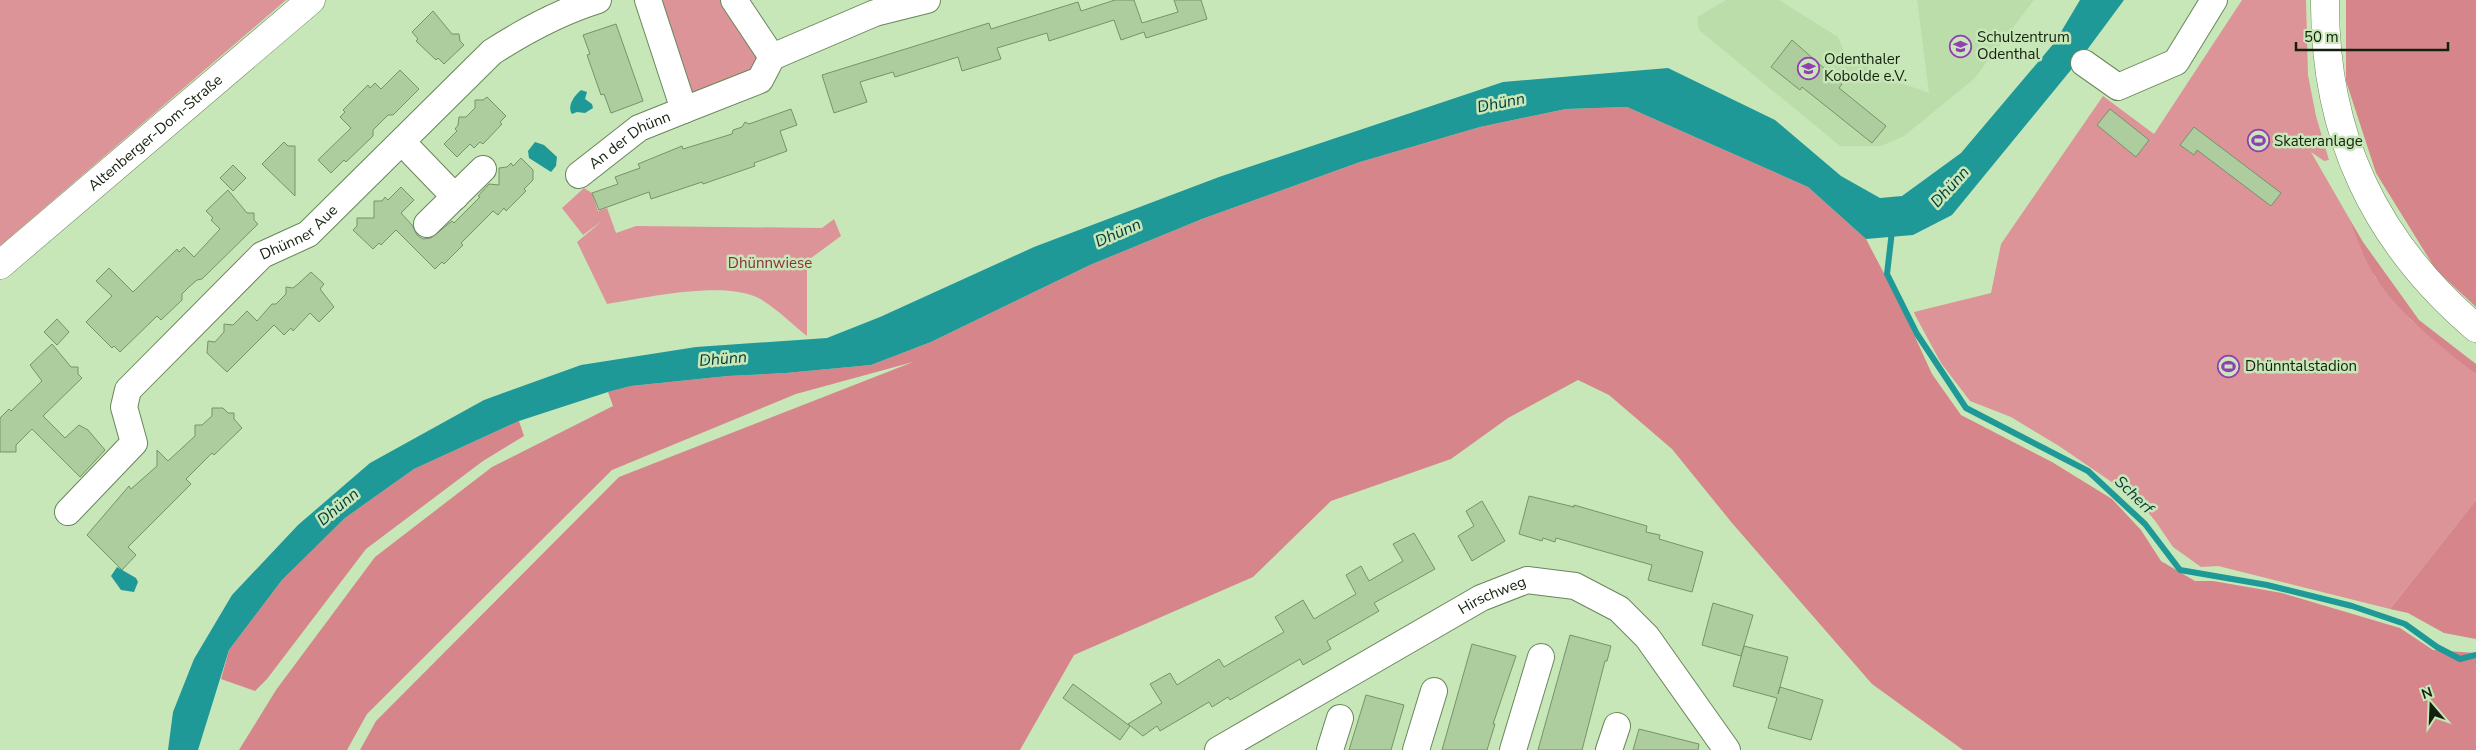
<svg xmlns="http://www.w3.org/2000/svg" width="2476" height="750" viewBox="0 0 2476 750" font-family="'Nunito Sans',sans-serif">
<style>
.built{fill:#badda9}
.green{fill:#dd9498}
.forest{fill:#d6868b}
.water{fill:#1f9898}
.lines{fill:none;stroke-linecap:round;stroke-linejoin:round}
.stream{stroke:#1f9898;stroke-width:6}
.building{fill:#aecd9f;stroke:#769368}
.minor-casing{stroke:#69865b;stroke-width:28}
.major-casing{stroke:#69865b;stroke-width:29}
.minor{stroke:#fff;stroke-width:26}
.major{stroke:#fff;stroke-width:28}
.labels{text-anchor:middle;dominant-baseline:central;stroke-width:5;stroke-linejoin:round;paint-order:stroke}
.poi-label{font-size:15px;fill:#14200e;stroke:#c8e7b8;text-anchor:start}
.street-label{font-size:15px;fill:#14200e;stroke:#c8e7b8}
.park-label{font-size:15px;fill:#8c2d3b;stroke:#c8e7b8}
.water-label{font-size:16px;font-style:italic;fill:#013838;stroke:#c8e7b8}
</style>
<rect width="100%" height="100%" fill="#c8e7b8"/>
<polygon class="built" points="1726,0 1779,0 1838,37 1846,56 1895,81 1929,93 1917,0 2034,0 1974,79 1904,136 1881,146 1840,146 1699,30 1697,17"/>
<g class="green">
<polygon points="0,0 286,0 0,246"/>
<polygon points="657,0 725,0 758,55 758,70 694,95 687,89"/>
<polygon points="2242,0 2306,0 2308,75 2316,116 2329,160 2324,161 2311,152 2349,218 2375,277 2411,320 2476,374 2476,500 2390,609 2218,566 2201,567 2173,547 2156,522 2138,500 2059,446 2011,417 1970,401 1941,363 1915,315 1914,312 1991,293 2001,244 2103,96 2154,134"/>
<path d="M584,188l8,5 6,18 9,-3 9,25 20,-7 186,2 12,-9 7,17 -34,25v75c-15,-12 -29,-26 -45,-36 -34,-21 -116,-2 -155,4l-30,-62 25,-21 -19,14 -21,-27z"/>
</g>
<g class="forest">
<polygon points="2346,0 2476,0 2476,307 2436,270 2376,173 2346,81"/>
<polygon points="1627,107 1808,187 1866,239 1900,304 1932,374 1961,415 2052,462 2112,499 2141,530 2161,561 2195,581 2213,581 2282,593 2400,628 2433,650 2476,653 2476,750 1963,750 1872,684 1732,523 1672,449 1609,395 1578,380 1508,418 1451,459 1331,501 1253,577 1074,655 1020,750 360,750 376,721 619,477 913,362 796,394 612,470 367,714 347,750 239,750 276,690 375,557 492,467 613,406 608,392 631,386 728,376 786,373 871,365 931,342 1090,265 1202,219 1360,162 1480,127 1566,109"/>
<path d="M2349,218l14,24 56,78 57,44v10c-36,-28 -75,-58 -100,-96 -12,-18 -19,-40 -27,-60z"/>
<polygon points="519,421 524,436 483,461 366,549 267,679 255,691 221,679 229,650 282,580 345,518 414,469"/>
<polygon points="2476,500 2476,639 2444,633 2408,613 2390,609"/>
</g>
<g class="water">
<polygon points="2080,0 2124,0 2084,54 1952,215 1913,235 1866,239 1808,187 1627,107 1566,109 1480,127 1360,162 1202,219 1090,265 931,342 871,365 786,373 728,376 631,386 608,392 519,421 414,469 345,518 282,580 229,650 198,750 168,750 173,712 194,659 232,595 298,525 370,463 484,400 581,365 696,347 827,338 880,317 1034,247 1219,177 1503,82 1668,68 1775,120 1841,176 1880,198 1902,196 1961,153 2055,42"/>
<path d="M581,90l6,2 -2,7 7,5 1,4 -8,5 -8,-1 -5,2c-5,-8 2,-18 9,-24z"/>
<polygon points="535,142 544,145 557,157 556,166 551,172 529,158 528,151"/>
<polygon points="117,567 136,578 138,582 134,592 121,590 111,576"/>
</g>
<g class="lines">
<polyline class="stream" points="1892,231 1887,274 1917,334 1966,408 2088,471 2145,524 2180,570 2267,585 2352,606 2405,624 2437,647 2460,659 2476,655"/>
</g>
<g class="building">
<polygon points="1115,0 1134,0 1142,23 1178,12 1174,0 1201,0 1207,19 1146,38 1144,32 1121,40 1114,20 1049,41 1047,33 997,48 1001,59 962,71 958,57 895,77 893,72 860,82 867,102 834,113 822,75 989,23 991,29 1078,2 1081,11"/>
<polygon points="433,11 452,34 459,34 460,41 464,45 444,64 438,58 436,60 416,41 418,39 412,32"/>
<polygon points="616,24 643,101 611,113 604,94 601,95 587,55 590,54 583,35"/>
<polygon points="1792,40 1842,84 1839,88 1886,126 1872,143 1802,87 1800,90 1771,67"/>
<polygon points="400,70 419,89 393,115 388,115 373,130 373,136 346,162 344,160 331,173 318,160 351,128 340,117 345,112 343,110 368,85 370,88 375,83 381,89"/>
<polygon points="487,97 506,116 500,122 502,124 483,144 480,142 474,148 470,144 457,157 444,144 457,131 455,129 458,125 459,117 466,117 475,108 475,100 483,100"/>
<polygon points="791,109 797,125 780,131 787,151 754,163 755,166 703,184 702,182 651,199 649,192 599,210 592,193 618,184 615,177 640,168 638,164 682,146 683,149 732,134 733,130 742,127 745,122 749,124"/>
<polygon points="2110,109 2149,140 2136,157 2097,125"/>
<polygon points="2194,127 2281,193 2271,206 2197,150 2194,155 2180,145"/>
<polygon points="284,142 288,146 295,146 295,196 262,164"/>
<polygon points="521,158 533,170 533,180 524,189 526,191 506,211 504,208 498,215 493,211 461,243 463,245 444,264 442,262 435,269 396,230 381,245 379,243 373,249 353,230 357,226 357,218 374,218 374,201 382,201 385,197 388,200 401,187 414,200 401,213 412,225 417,235 423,239 431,238 452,221 454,223 480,197 478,196 489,184 499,185 499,168 507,167 511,163 513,166"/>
<polygon points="233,165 246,178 233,191 220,178"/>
<polygon points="228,190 247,213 254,213 254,220 258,224 202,279 197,280 189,287 182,294 182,300 161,320 157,316 120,352 114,346 112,348 86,322 112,296 96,281 109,268 133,292 177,249 179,252 184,247 194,257 220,229 211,220 213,218 206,211"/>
<polygon points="311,272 324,284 320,289 334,307 319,322 310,313 293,331 291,328 284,335 274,325 227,372 207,353 208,341 215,342 224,332 224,324 233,325 247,311 257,321 272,304 276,304 286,294 286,287 293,288 298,284"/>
<polygon points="57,319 69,332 57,345 44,332"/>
<polygon points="52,344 71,367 78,367 78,374 82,378 43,416 65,438 79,425 88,430 105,450 80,477 32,429 16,445 16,452 0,452 0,418 9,409 11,411 42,381 30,365"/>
<polygon points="212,408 223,408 228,413 234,413 234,419 242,428 214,455 212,453 186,479 191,484 128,547 136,555 122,570 87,535 129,486 131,489 157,466 157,450 168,461 195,436 195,425 202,425 212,416"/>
<polygon points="1529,496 1574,507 1574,505 1647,526 1646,532 1660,535 1659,539 1703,552 1692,592 1648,580 1652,565 1556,538 1555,542 1543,538 1542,541 1519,534"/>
<polygon points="1482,501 1505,541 1472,561 1458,536 1474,526 1466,511"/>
<polygon points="1414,533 1435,569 1374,603 1379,611 1327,641 1331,649 1303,665 1300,659 1230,700 1228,697 1212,707 1209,702 1160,731 1157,726 1143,736 1128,724 1162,703 1150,684 1170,673 1177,685 1219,659 1224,667 1284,632 1275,617 1303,600 1314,619 1356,594 1346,575 1361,566 1369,581 1403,561 1393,544"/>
<polygon points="1713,603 1753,615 1741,656 1702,645"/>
<polygon points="1570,635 1611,646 1607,661 1605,661 1582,750 1538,750"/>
<polygon points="1472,644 1516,656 1493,724 1495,724 1487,750 1442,750"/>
<polygon points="1744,646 1788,657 1778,694 1780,687 1823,700 1811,740 1768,728 1777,698 1733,686"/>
<polygon points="1073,684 1130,726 1120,740 1063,698"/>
<polygon points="1366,695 1404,705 1391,750 1349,750"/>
<polygon points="1639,729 1699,744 1698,750 1633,750"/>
</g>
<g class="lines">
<defs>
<g id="minor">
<polyline points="734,0 772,57"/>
<polyline points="772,57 875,13 927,0"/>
<polyline points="2084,63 2118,87 2176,62 2214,0"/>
<polyline points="684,110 760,80 772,57"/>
<polyline points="402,142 455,197"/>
<path id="s1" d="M579,175l60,-47 45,-18 -36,-110"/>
<polyline points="427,224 483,169"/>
<path id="s2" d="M68,512l66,-69 -10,-36 4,-17 134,-135 46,-21 184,-182c34,-22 67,-40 106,-52"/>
<path id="s3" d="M1218,750l263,-152 46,-18 48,6 44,23 28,28 80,113"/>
<polyline points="1330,750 1340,718"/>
<polyline points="1416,750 1434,691"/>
<polyline points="1513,750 1541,657"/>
<polyline points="1609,750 1617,726"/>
</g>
<g id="major">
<path d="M2325,0c-1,134 49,241 151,328"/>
<path id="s4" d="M0,265l311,-265"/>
</g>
</defs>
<use href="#minor" class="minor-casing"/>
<use href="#major" class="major-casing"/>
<use href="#minor" class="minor"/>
<use href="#major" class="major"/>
</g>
<defs>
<symbol id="school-ring" viewBox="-11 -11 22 22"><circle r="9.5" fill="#c8e7b8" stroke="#9140b0" stroke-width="1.5"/><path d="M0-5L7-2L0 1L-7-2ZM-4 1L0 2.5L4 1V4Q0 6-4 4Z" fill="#9140b0"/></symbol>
<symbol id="stadium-ring" viewBox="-11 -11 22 22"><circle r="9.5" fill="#c8e7b8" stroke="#9140b0" stroke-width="1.5"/><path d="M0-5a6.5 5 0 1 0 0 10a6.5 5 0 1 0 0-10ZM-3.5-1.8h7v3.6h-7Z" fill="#9140b0"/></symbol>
</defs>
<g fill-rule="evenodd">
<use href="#school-ring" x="1948" y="34" width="25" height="25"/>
<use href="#school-ring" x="1796" y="56" width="25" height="25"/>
<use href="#stadium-ring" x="2246" y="128" width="25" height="25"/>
<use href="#stadium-ring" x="2216" y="354" width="25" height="25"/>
</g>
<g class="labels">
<g class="poi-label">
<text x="1977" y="37">Schulzentrum<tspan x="1977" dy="17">Odenthal</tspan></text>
<text x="1824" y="59">Odenthaler<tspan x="1824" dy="17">Kobolde e.V.</tspan></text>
<text x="2274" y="141">Skateranlage</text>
<text x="2245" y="366">Dhünntalstadion</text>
</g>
<g class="street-label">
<text stroke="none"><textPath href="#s4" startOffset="204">Altenberger-Dom-Straße</textPath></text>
<text stroke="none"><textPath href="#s1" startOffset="62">An der Dhünn</textPath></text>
<text stroke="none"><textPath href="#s2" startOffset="384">Dhünner Aue</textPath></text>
<text stroke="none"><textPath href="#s3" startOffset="315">Hirschweg</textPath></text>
</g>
<g class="park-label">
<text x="770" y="263">Dhünnwiese</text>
</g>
<g class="water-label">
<text transform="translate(1501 103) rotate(-11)">Dhünn</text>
<text transform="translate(1950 187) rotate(-48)">Dhünn</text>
<text transform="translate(1118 233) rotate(-24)">Dhünn</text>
<text transform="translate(723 359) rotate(-5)">Dhünn</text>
<text transform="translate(2134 495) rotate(44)">Scherf</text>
<text transform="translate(338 507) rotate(-40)">Dhünn</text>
</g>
</g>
<g transform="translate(2431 705) rotate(341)" stroke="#c8e7b8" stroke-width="4" paint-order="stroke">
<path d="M0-4L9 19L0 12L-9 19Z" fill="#14200e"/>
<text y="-8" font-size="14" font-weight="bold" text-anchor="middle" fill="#14200e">N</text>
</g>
<path d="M2296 42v8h152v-8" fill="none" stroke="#14200e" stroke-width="2.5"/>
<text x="2304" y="42" font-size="15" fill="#14200e" stroke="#c8e7b8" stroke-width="4" paint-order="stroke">50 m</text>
</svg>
